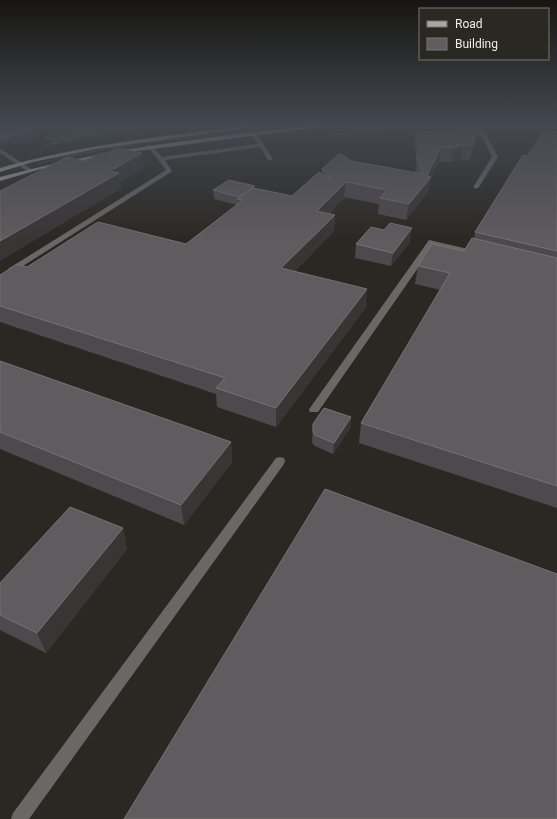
<svg xmlns="http://www.w3.org/2000/svg" width="557" height="819" viewBox="0 0 557 819" font-family="Roboto,sans-serif">
<style>
.green{fill:#395040}
.lines{fill:none;stroke-linecap:round;stroke-linejoin:round}
.path{stroke:#92918c;stroke-width:1.5;stroke-dasharray:1 1;stroke-linecap:butt}
.minor{fill:#6a6766;fill-rule:evenodd}
.major{fill:#aba5a3;fill-rule:evenodd}
.wall{fill:#4e494d}
.shaded-wall{fill:#383535}
.building{fill:#5f5b5e;stroke:#767273}
</style>
<rect width="100%" height="100%" fill="#2a2823"/>
<g class="green">
<polygon points="69,126 163,126 55,143 42,137 72,129"/>
<polygon points="283,126 302,126 142,144 94,152 35,164 74,154 136,143"/>
</g>
<g class="lines">
<g class="path">
<polyline points="351,126 358,132"/>
<polyline points="333,135 396,126"/>
<polyline points="66,142 94,129 105,127 158,126"/>
<polyline points="47,144 59,143"/>
</g>
<g class="minor">
<polygon points="470,126 476,126 487,136 498,157 479,187 476,189 473,187 492,157 483,138"/>
<polygon points="252,133 256,133 273,159 272,160 268,160 260,147 165,160 172,171 171,172 15,271 12,271 8,269 166,170 147,146 148,145 152,145 162,157 258,144 251,134"/>
<polygon points="0,148 31,169 31,171 27,171 0,153"/>
<polygon points="429,240 477,251 481,253 477,255 434,245 318,412 310,412 309,410 310,408"/>
<polygon points="280,457 284,458 285,461 284,464 29,819 11,819 13,813 276,458"/>
</g>
<g class="major">
<path d="M246,126h17l-167,23 -63,13 -33,10v-4c81,-23 163,-32 246,-42z"/>
<path d="M311,126h19l-209,27 -80,16 -41,12v-4c102,-28 206,-40 311,-51z"/>
</g>
</g>
<g class="wall">
<polygon points="0,126 38,136 2,146 0,144"/>
<polygon points="477,129 475,143 470,160 460,159 451,162 439,162 430,180 428,192 406,220 378,214 379,204 344,197 329,214 335,215 334,231 295,271 366,307 276,427 217,407 216,394 0,322 0,275 27,267 186,244 237,205 214,199 213,190 255,188 292,196 322,174 322,169 351,161 415,172 417,156 414,148 415,134"/>
<polygon points="557,132 557,508 359,443 361,423 441,290 415,284 418,266 464,251 474,238 475,232"/>
<polygon points="384,230 410,242 391,266 355,258 356,244"/>
<polygon points="0,361 231,442 232,462 184,525 0,449"/>
<polygon points="351,417 350,428 333,454 315,446 312,443 313,424"/>
<polygon points="123,528 127,549 46,653 0,630 0,583"/>
</g>
<g class="shaded-wall">
<polygon points="36,129 38,136 2,146 1,139"/>
<polygon points="477,129 475,143 470,160 473,145"/>
<polygon points="463,145 460,159 451,162 454,148"/>
<polygon points="441,147 439,162 430,180 428,192 406,220 409,204 427,176"/>
<polygon points="142,153 144,168 121,182 122,188 0,261 0,241 110,171"/>
<polygon points="346,182 344,197 316,227 317,211"/>
<polygon points="335,215 334,231 281,285 281,268"/>
<polygon points="412,228 410,242 391,266 393,253"/>
<polygon points="367,289 366,307 276,427 276,408"/>
<polygon points="351,417 350,428 333,454 334,443"/>
<polygon points="231,442 232,462 184,525 181,505"/>
<polygon points="123,528 127,549 46,653 37,633"/>
</g>
<g class="building">
<polygon points="0,126 30,126 36,129 1,139 0,139"/>
<polygon points="455,127 460,131 477,129 473,145 463,145 454,148 441,147 427,176 431,177 409,204 380,198 387,190 346,182 317,211 335,215 281,268 367,289 276,408 216,388 225,378 0,306 0,275 17,264 27,267 98,222 186,244 243,200 237,199 253,188 292,196 319,172 332,179 322,169 340,153 351,161 423,174 416,157 421,149 415,134"/>
<polygon points="545,130 557,132 557,251 475,232 523,155 527,156"/>
<polygon points="116,148 142,153 110,171 119,173 0,241 0,191 67,157 85,161 101,153 105,154"/>
<polygon points="229,180 255,186 239,197 213,190"/>
<polygon points="390,223 412,228 393,253 356,244 371,227 384,230"/>
<polygon points="472,238 557,258 557,486 361,423 450,273 418,266 432,244 464,251"/>
<polygon points="0,361 231,442 181,505 0,432"/>
<polygon points="324,408 351,417 334,443 315,435 313,432 313,424"/>
<polygon points="325,489 557,574 557,819 124,819"/>
<polygon points="70,507 123,528 37,633 0,615 0,583"/>
</g>
<linearGradient id="sky" x2="0" y2="1"><stop stop-color="#171613"/><stop offset="0.52" stop-color="#444850"/><stop offset="1" stop-color="#444850" stop-opacity="0"/></linearGradient>
<rect width="557" height="241" fill="url(#sky)"/>
<rect x="419" y="8" width="130" height="52" fill="#2a2823" stroke="#787772"/>
<rect x="427" y="21" width="20" height="6" fill="#aba5a3" stroke="#787772"/>
<text x="455" y="28" font-size="12" fill="#eeede9">Road</text>
<rect x="427" y="38" width="20" height="12" fill="#5f5b5e" stroke="#787772"/>
<text x="455" y="48" font-size="12" fill="#eeede9">Building</text>
</svg>
